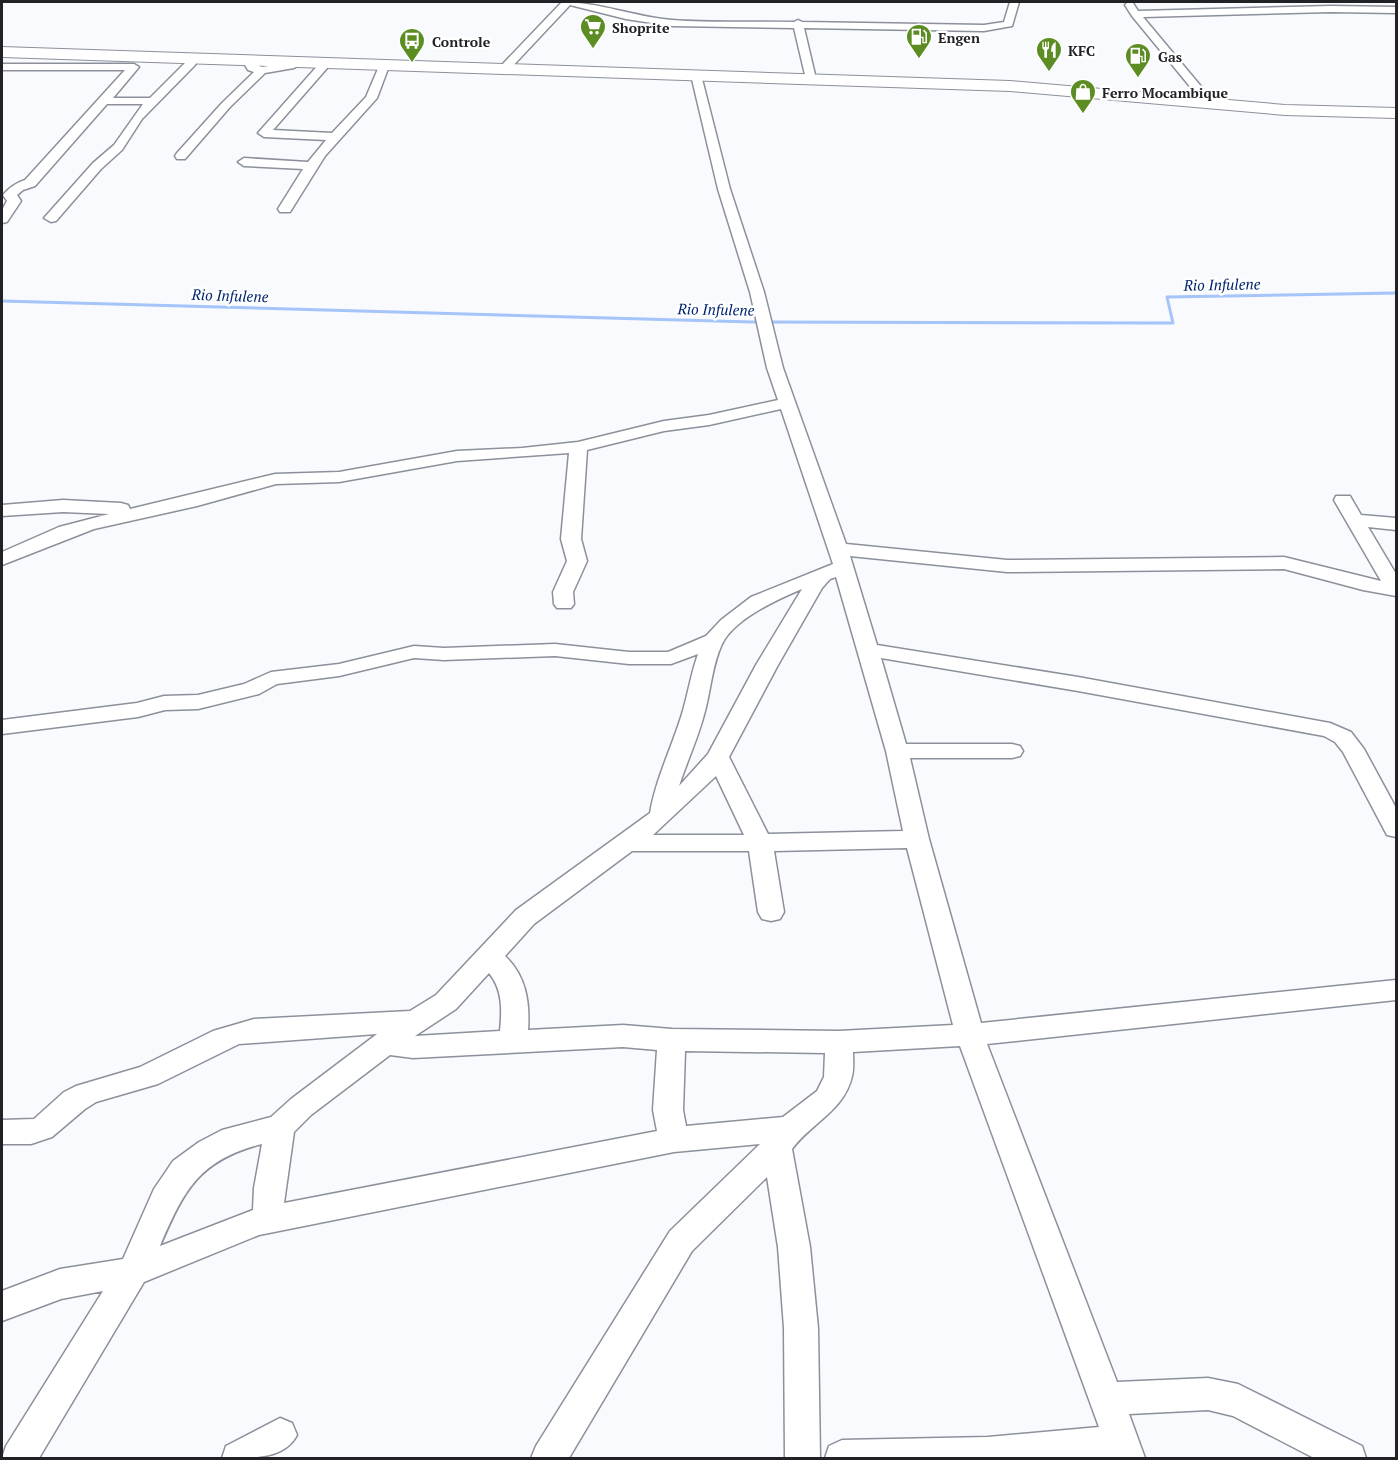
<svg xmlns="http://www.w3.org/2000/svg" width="1398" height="1460" viewBox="0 0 1398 1460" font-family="'PT Serif',serif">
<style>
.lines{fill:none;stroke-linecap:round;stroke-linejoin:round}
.stream{stroke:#a5c4f9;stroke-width:3}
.minor-casing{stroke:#8b909a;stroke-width:3}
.highway-casing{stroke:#8b909a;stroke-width:2}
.minor{fill:#fff;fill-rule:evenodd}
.highway{fill:#fff;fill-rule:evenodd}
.labels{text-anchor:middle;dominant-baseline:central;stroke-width:5;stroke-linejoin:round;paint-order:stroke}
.far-poi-label{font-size:14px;font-weight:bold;fill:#202226;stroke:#fff;text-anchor:start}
.far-water-label{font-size:15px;font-style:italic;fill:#00256f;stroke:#fff}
</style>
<rect width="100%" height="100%" fill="#f8fafe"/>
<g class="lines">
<polyline class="stream" points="2,301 752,322 1173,323 1167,297 1396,293"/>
<defs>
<g id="minor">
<path d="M562,2c37,0 73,15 110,18 40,3 82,1 122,2l4,-2 4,2 182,3 20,-3 6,-20h9l-7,24 -28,5 -180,-3 12,51 -5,3 -5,-3 -12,-51 -122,-2 -46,-7 -56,-14 -63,67h-8v-4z"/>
<polygon points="1127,3 1133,3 1138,11 1331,6 1396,7 1396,13 1331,12 1143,17 1214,102 1214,106 1206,106 1132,16 1125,5"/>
<path d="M191,60l5,3 -1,2 -53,54 -20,31 -21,19 -45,52 -5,1 -7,-4 49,-55 21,-18 29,-41h-36l-72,82 -12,4 -6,5 4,6 -14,21 -5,1v-13l5,-9 -4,-6c7,-8 13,-12 22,-15l100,-110h-123v-6h132l5,3 -26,31h37l37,-37z"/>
<polygon points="250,62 262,67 294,62 299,65 294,68 265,73 230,107 185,159 177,159 175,156 177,153 222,103 254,72 248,70 245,65"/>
<polygon points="324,62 329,65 328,67 273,130 332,133 366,97 380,64 384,63 389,66 377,98 325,156 290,212 280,212 278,209 303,169 244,166 238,162 244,158 308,162 326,140 264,137 258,133 320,63"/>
<path d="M696,72l5,3 29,114 34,103 19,76 63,176 161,16 277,-3 97,24 -47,-81 2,-4h14l11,19 35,3v12l-28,-3 28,47v22l-33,-6 -79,-21 -277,3 -157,-16 27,89 201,32 252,46 21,9 13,17 32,59v29l-9,-2 -44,-83 -8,-10 -11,-6 -246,-45 -197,-33 25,86h106l8,2 3,5 -3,5 -8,2h-102l19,81 52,184 415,-43v20l-409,44 130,338 91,-4 30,6 124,62 4,12h-52l-81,-42 -25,-6 -79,4 16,44h-320l4,-12 13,-6 146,-3 111,-10 -139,-381 -107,6c0,8 1,17 -1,24 -7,34 -41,47 -60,73l18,98 8,81 2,130h-35l-1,-130 -6,-81 -11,-70 -75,74 -123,207h-38l5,-12 134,-215 90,-87 -86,8 -415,83 -115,47 -105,176h-37l4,-12 97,-155 -42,8 -59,22v-30l58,-22 63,-10 31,-70 19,-28 26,-19 23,-12 49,-13 20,-18 86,-65 -138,10 -81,40 -62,18 -11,7 -33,28 -21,7h-29v-24l32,-1 30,-27 12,-6 64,-19 73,-36 41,-12 156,-8 26,-16 80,-85 134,-97c6,-35 22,-66 32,-99 6,-20 9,-40 16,-60l-27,10h-42l-74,-8 -111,4 -30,-2 -75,18 -62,8 -18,10 -61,15 -33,1 -27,7 -136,17v-14l135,-17 27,-7 34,-1 46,-11 27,-12 68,-8 75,-18 30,2 111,-4 74,8h39l38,-16 15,-16 30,-23 82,-33 -52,-155 -72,16 -45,6 -77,19 -6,89 6,22 -14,31 1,12 -3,4h-14l-3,-4 -1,-12 14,-31 -6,-22 8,-86 -112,8 -118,21 -63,2 -79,22 -103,23 -92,36v-13l57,-25 50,-13 -46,-2 -61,4v-11l61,-5 58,3 7,2 2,4 145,-35 64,-2 118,-21 65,-3 56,-6 86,-21 45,-6 69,-15 -11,-32 -17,-76 -32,-103 -27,-114zM836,577l50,174 17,80 -135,3 -39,-77 49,-92 44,-77 8,-9zM802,589l-46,76 -48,89 -29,32c8,-25 20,-50 26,-75 6,-22 7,-46 17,-67 12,-25 56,-45 80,-55zM716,776l28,59h-91zM907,848l46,177 -114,6 -167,-2 -49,-4 -95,5c2,-28 -2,-54 -23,-74l29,-32 98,-73h117l9,61 4,7 9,2 9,-2 4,-7 -10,-61zM489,973c14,17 13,37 11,58l-85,5 41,-27zM623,1047l34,3 -4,60 4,21 -373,72 10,-71 17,-17 79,-60 23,3zM685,1051l140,2 -1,24 -7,14 -34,26 -97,9 -3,-16zM262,1144l-8,44 -1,22 -93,36c24,-56 39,-86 102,-102z"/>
<path d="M280,1418l12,5 5,12c-13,25 -47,23 -75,23l4,-12z"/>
</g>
<polygon id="highway" points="2,47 1010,81 1285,105 1396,108 1396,118 1285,115 1010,91 2,57"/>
</defs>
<use href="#minor" class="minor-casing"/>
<use href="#highway" class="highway-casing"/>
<use href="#minor" class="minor"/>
<use href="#highway" class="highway"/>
</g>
<defs>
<symbol id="supermarket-pin" viewBox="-11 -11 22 30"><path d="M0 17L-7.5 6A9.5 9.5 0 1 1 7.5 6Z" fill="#5c8d23" stroke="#fff"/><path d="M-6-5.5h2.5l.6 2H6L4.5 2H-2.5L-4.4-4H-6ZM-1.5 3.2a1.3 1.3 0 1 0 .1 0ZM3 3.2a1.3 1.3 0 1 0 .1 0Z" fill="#fff"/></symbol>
<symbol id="fuel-pin" viewBox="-11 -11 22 30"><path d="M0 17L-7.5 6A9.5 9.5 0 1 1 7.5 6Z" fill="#5c8d23" stroke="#fff"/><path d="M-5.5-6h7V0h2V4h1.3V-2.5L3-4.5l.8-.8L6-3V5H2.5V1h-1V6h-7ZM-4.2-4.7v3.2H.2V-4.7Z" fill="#fff"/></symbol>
<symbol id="bus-pin" viewBox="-11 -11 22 30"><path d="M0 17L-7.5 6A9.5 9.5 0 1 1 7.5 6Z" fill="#5c8d23" stroke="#fff"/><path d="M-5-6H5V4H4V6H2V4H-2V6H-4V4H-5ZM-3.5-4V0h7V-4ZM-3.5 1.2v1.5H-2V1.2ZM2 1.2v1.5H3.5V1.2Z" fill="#fff"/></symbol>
<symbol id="restaurant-pin" viewBox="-11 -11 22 30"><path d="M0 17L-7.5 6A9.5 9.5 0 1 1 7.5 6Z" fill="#5c8d23" stroke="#fff"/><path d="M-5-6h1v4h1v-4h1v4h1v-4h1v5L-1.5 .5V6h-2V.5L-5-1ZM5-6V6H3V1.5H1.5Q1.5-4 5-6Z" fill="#fff"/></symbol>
<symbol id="shop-pin" viewBox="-11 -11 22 30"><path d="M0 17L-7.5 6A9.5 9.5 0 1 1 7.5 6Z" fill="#5c8d23" stroke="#fff"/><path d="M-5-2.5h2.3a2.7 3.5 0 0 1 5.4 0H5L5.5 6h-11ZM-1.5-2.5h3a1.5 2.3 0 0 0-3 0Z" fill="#fff"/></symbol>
</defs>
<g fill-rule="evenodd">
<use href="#supermarket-pin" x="578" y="12" width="30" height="40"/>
<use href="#fuel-pin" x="904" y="22" width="30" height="40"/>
<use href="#bus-pin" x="397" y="26" width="30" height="40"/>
<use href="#restaurant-pin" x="1034" y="35" width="30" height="40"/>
<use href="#fuel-pin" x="1123" y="41" width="30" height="40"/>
<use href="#shop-pin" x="1068" y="77" width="30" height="40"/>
</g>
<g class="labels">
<g class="far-poi-label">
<text x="612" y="27">Shoprite</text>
<text x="938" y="37">Engen</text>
<text x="432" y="41">Controle</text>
<text x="1068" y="50">KFC</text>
<text x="1158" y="56">Gas</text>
<text x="1102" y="92">Ferro Mocambique</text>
</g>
<g class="far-water-label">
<text transform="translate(1222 284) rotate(-1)">Rio Infulene</text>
<text transform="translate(230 295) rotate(2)">Rio Infulene</text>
<text transform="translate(716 309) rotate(1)">Rio Infulene</text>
</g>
</g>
<rect width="1398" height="1460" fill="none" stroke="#202226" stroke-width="6"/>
</svg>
